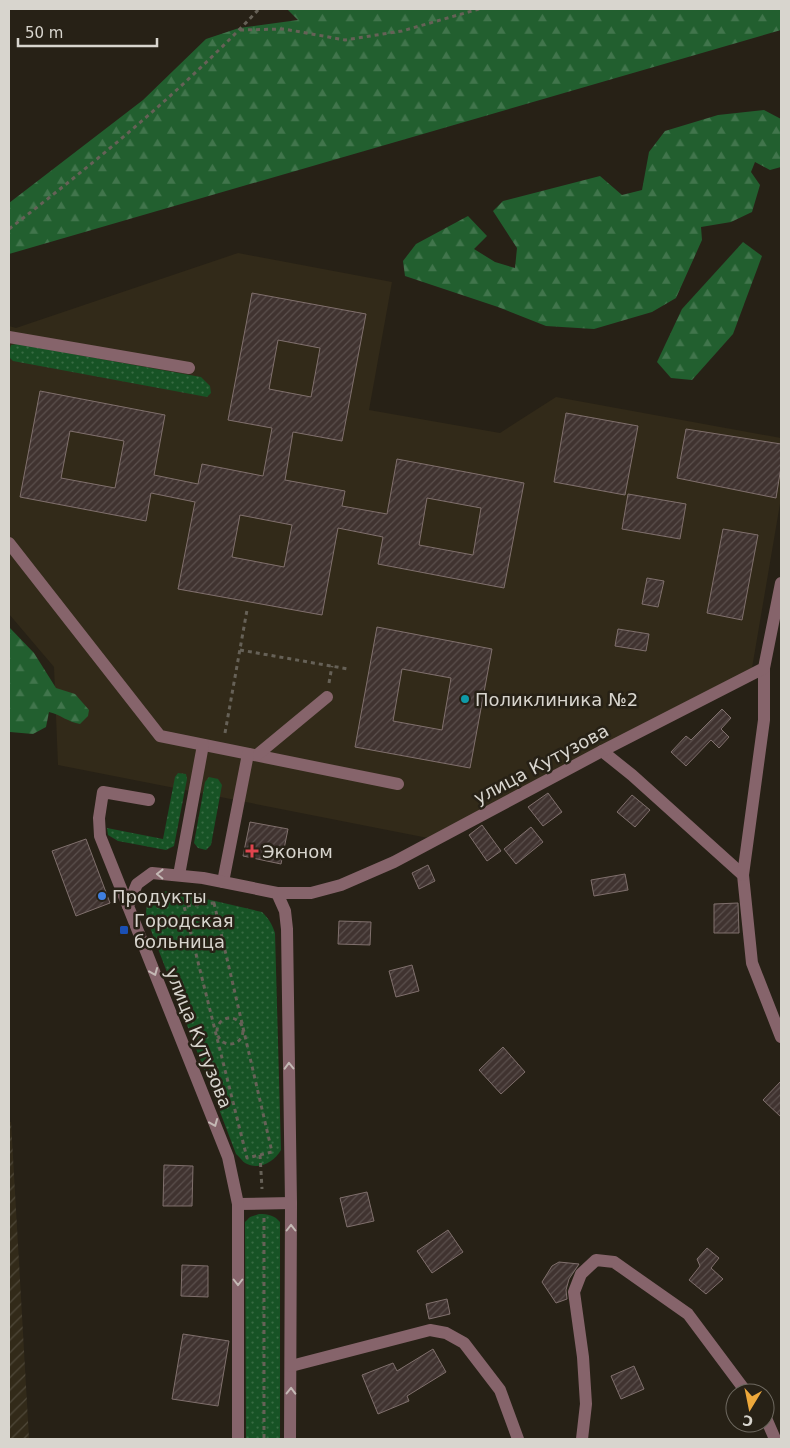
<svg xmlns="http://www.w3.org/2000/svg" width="790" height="1448" viewBox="0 0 790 1448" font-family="'DejaVu Sans',sans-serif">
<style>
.industrial{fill:url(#industrial-furrows)}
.built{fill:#322a19}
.grass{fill:url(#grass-dots)}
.forest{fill:url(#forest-firs)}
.building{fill:url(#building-hatch);stroke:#80706d;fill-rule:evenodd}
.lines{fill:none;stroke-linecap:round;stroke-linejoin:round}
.path{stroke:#666157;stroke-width:3;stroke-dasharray:4 4;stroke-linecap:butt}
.minor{stroke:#86646b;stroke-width:12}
.oneway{stroke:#c4b9b5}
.culture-dot{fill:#0f9aa8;stroke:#272116;stroke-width:2}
.health-dot{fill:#e0444e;stroke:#272116;stroke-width:2}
.shop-dot{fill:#3f7fe0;stroke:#272116;stroke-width:2}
.transit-dot{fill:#1a4fb4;stroke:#272116;stroke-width:2}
.labels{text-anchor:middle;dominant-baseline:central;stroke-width:5;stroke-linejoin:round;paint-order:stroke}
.poi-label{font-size:18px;fill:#d8d5ce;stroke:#272116;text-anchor:start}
.street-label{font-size:18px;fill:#d8d5ce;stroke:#272116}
</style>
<defs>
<pattern id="industrial-furrows" width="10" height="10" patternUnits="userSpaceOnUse" patternTransform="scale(1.25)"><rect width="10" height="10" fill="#322a19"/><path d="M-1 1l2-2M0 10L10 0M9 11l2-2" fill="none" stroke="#4f4839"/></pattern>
<pattern id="grass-dots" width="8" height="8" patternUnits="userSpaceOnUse" patternTransform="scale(1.25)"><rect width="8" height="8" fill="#175325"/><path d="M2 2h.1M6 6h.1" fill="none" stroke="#386b43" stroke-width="1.8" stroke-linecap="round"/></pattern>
<pattern id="forest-firs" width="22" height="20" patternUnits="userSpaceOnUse" patternTransform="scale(1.25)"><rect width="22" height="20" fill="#225f2f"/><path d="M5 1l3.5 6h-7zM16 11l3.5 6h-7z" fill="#41754c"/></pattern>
<pattern id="building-hatch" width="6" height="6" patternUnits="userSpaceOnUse" patternTransform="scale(1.25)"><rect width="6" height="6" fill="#403330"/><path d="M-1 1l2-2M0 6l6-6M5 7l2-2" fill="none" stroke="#5b504d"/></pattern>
</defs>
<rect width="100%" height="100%" fill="#272116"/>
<polygon class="industrial" points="9,1122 11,1122 29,1439 9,1439"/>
<polygon class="built" points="238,253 392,282 369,410 500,433 556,397 781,438 781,498 752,668 428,838 58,765 54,667 9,614 9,326 16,328"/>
<g class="grass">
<polygon points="17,344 201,377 210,386 211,393 207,397 13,361 10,358 9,351 11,345"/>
<polygon points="178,773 186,774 187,779 174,846 166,850 118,841 108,835 107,828 163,839 175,777"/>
<polygon points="209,777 218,779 222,785 211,845 206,850 198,848 194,843 205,782"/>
<path d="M160,891l16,1 86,20c7,7 10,12 13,21l6,217c-7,12 -22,21 -36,13 -3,-2 -6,-7 -9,-9l-90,-237c0,-13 2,-20 14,-26z"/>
<path d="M259,1214c9,0 15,1 21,8v217h-34l-1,-217 5,-5z"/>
</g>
<g class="forest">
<polygon points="287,9 781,9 781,30 9,254 9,203 143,100 206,39 239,28 298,20"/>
<polygon points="764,110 781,119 781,167 770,170 755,162 751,172 760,185 752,212 731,222 701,227 702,240 676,298 652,312 594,329 546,326 498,307 405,276 403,261 416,244 468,216 487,236 474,249 495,262 515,268 517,248 493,211 503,201 600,176 622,195 642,190 649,152 665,131 718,115"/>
<polygon points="743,242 762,256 733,334 692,380 671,378 657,362 682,309"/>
<path d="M9,627l25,26 22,35 19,6 14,16 -1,6 -8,8c-12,-2 -19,-9 -31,-12l-3,15 -13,7 -23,-2 -1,4z"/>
</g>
<g class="building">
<path d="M252,293l114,21 -24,127 -49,-9 -8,48 60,11 -3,15 45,8 10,-55 127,24 -20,105 -126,-24 5,-27 -45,-9 -16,87 -144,-26 17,-87 -44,-9 -5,28 -126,-24 20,-106 125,24 -11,60 44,9 4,-20 61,12 9,-48 -44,-8zM278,340l42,8 -9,49 -42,-8zM70,431l54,10 -9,47 -54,-10zM427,498l54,10 -8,47 -54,-10zM240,515l52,10 -8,42 -52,-10z"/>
<polygon points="566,413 638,426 625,495 554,482"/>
<polygon points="686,429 781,444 781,467 776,498 677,478"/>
<polygon points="628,494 686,504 680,539 622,529"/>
<polygon points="723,529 758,535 742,620 707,613"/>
<polygon points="647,578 664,581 658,607 642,604"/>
<path d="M377,627l115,22 -22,119 -115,-21zM402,669l49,9 -9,52 -49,-9z"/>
<polygon points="618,629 649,634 646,651 615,646"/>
<polygon points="722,709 731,718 721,729 729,737 719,748 711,740 686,766 671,752 686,736 691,740"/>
<polygon points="548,793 562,812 543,826 528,807"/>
<polygon points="632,795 650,810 635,827 617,812"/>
<polygon points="250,822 288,829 281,864 243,856"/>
<polygon points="482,825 501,851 487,861 469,835"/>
<polygon points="531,827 543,842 516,864 504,849"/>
<polygon points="86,839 110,903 76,916 52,851"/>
<polygon points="428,865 435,881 419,889 412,873"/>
<polygon points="625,874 628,890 594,896 591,880"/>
<polygon points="738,903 739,933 714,933 714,904"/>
<polygon points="339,921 371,922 370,945 338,944"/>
<polygon points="412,965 419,991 396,997 389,971"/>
<polygon points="503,1047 525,1072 501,1094 479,1070"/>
<polygon points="781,1081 781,1117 763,1100"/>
<polygon points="164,1165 193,1166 192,1206 163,1206"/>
<polygon points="367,1192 374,1221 347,1227 340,1198"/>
<polygon points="448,1230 463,1252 432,1273 417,1251"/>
<polygon points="707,1248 719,1258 711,1268 723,1279 706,1294 689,1280 700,1266 697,1259"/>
<polygon points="559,1262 579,1264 569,1279 566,1290 567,1299 556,1303 542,1282 552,1266"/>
<polygon points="182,1265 208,1266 208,1297 181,1296"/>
<polygon points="447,1299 450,1314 429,1319 426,1304"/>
<polygon points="183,1334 229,1341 218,1406 172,1399"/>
<polygon points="433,1349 446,1372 407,1396 409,1401 378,1414 362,1375 393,1363 397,1371"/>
<polygon points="634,1366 644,1389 621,1399 611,1376"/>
</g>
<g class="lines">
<g class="path">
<polyline points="240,30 284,29 345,40 402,31 479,9"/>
<path d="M9,229c88,-68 174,-139 250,-220"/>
<polyline points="240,650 348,669"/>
<polyline points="329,683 332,666"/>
<polyline points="225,733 247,610"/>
<polygon points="214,903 272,1152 247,1158 184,906"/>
<polyline points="199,905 200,893"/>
<circle cx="230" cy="1031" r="13"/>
<polyline points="260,1155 262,1189"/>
<polyline points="264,1218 264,1439"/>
</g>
<g class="minor">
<polyline points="9,337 189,368"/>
<polyline points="9,543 160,736 398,784"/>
<polyline points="602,751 632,775 743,875 752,963 781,1037"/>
<polyline points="257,755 327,697"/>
<polyline points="179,875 203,745"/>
<polyline points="743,875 764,720 764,668"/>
<polyline points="223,882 248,754"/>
<polyline points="277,893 285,911 287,929 291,1203 290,1439"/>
<polyline points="128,906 100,836 99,818 103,792 149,800"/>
<polyline points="238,1204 291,1203"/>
<polyline points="291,1366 430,1330 446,1333 464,1343 500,1390 518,1439"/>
<polyline points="765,1416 775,1439"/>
<polyline points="238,1439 238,1204 228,1157 128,906 137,884 152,873 203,878 277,893 311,893 341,885 394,862 602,751 764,668 781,583"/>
<polyline points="582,1439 586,1404 583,1357 574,1292 581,1274 596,1260 614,1262 688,1314 747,1393"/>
</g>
</g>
<defs><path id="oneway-chevron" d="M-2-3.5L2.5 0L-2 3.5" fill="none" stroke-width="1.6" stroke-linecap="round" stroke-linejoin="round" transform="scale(1.25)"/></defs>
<g class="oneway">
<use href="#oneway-chevron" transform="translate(160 874) rotate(-179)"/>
<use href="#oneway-chevron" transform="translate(154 972) rotate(68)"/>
<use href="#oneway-chevron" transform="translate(289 1066) rotate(-91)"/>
<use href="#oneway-chevron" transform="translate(214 1123) rotate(68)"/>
<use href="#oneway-chevron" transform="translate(291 1228) rotate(-90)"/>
<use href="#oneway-chevron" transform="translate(238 1282) rotate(90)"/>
<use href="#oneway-chevron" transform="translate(291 1391) rotate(-89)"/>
</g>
<circle class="culture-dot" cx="465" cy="699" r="5"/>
<path class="health-dot" d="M249.5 843.5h5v5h5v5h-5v5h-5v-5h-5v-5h5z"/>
<circle class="shop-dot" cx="102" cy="896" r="5"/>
<rect class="transit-dot" x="119" y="925" width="10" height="10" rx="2.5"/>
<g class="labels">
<g class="poi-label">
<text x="475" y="699">Поликлиника №2</text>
<text x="262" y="851">Эконом</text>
<text x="112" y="896">Продукты</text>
<text x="134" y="920">Городская<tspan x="134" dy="21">больница</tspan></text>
</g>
<g class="street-label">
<text transform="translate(541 764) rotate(-28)">улица Кутузова</text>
<text transform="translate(199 1038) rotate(68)">улица Кутузова</text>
</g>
</g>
<rect width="790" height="1448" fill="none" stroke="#d8d5ce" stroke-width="20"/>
<g transform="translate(750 1408) rotate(190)"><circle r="24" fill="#272116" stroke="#6e6960"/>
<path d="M0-4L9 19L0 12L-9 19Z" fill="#eda83b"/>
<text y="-8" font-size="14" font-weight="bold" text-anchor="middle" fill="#d8d5ce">С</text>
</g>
<path d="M18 38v8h139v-8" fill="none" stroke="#d8d5ce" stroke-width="2.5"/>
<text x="25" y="38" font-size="15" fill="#d8d5ce" stroke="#272116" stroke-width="4" paint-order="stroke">50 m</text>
</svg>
